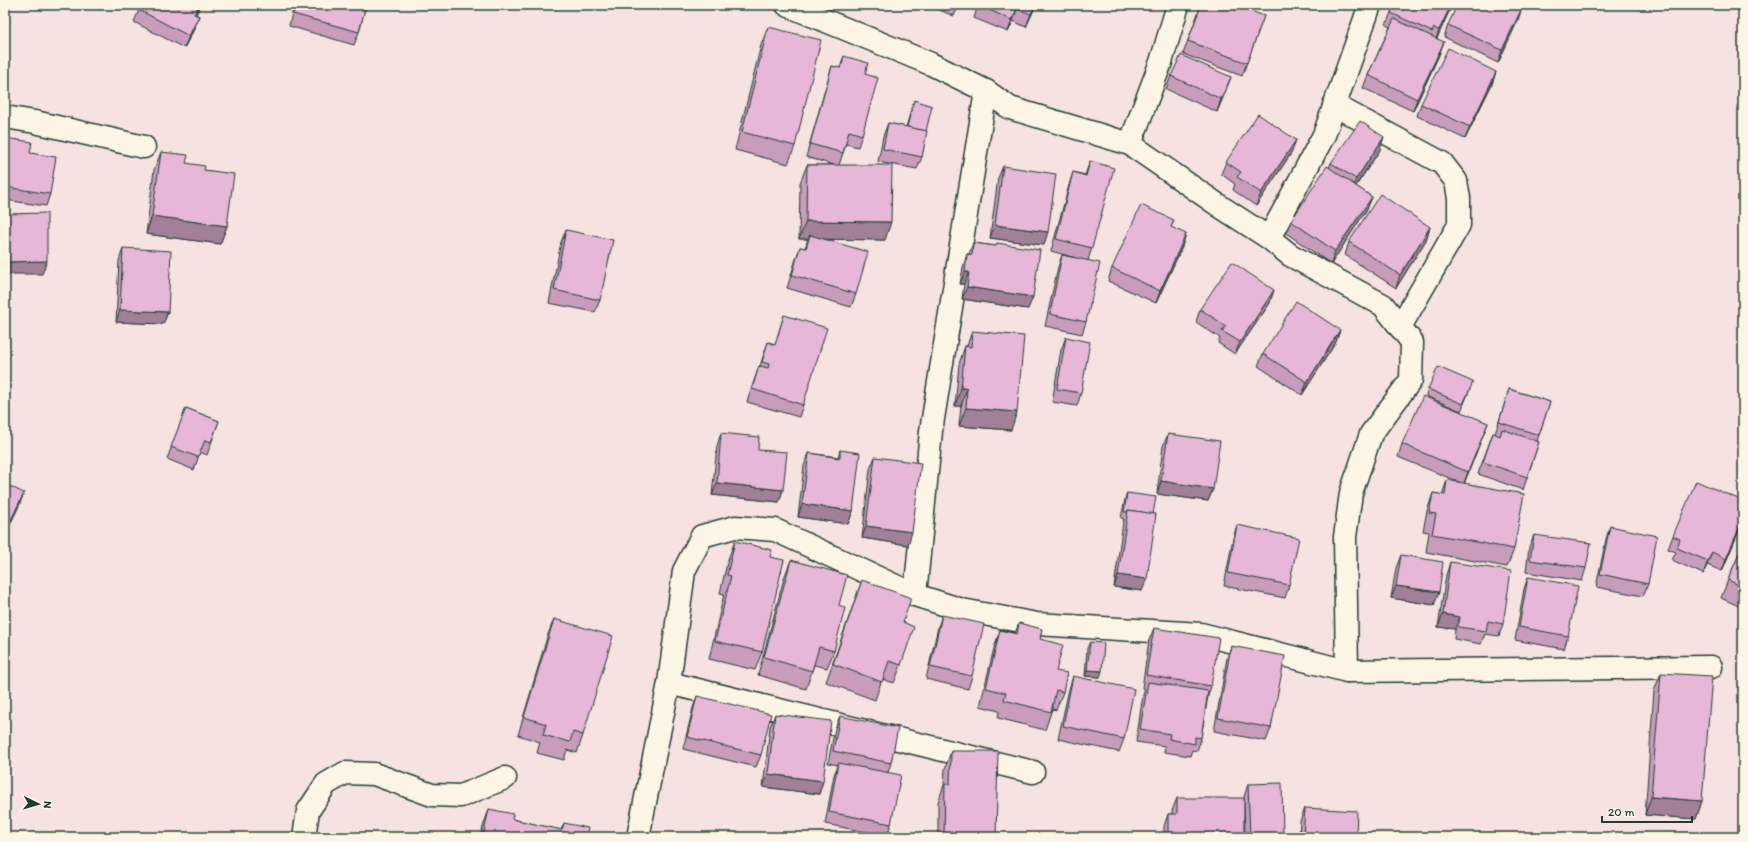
<svg xmlns="http://www.w3.org/2000/svg" width="1748" height="842" viewBox="0 0 1748 842" font-family="Itim,sans-serif">
<style>
.lines{fill:none;stroke-linecap:round;stroke-linejoin:round}
.street-casing{stroke:#1f3d34;stroke-width:25}
.street{stroke:#fcf5e5;stroke-width:22}
.wall{fill:#c79dba;stroke:#1f3d34}
.shaded-wall{fill:#a28097;stroke:#1f3d34}
.building{fill:#e7b7d8;stroke:#1f3d34}
</style>
<rect width="100%" height="100%" fill="#f6e2e1"/>
<filter id="ink" filterUnits="userSpaceOnUse"><feTurbulence type="fractalNoise" baseFrequency=".025" numOctaves="2"/><feDisplacementMap in="SourceGraphic" scale="8" xChannelSelector="R" yChannelSelector="G"/><feConvolveMatrix kernelMatrix="1 2 1 2 8 2 1 2 1" color-interpolation-filters="sRGB"/></filter>
<g filter="url(#ink)">
<g class="lines">
<defs>
<g id="street">
<polyline points="787,5 931,64 986,91 1010,108 1130,144 1221,207 1269,238 1290,255 1383,305 1412,342 1411,380 1371,434 1351,493 1345,537 1347,671"/>
<polyline points="1334,105 1442,163 1456,181 1459,198 1459,225 1400,327"/>
<polyline points="5,117 35,122 144,147"/>
<polyline points="1130,144 1161,62 1178,5"/>
<polyline points="1269,238 1324,135 1370,5"/>
<polyline points="915,595 931,431 986,91"/>
<polyline points="669,683 1033,772"/>
<polyline points="304,837 308,811 326,784 345,773 374,774 432,795 461,796 505,778"/>
<polyline points="638,837 669,683 684,571 702,536 735,527 775,530 915,595 962,610 1037,624 1201,634 1347,671 1711,667"/>
</g>
</defs>
<use href="#street" class="street-casing"/>
<use href="#street" class="street"/>
</g>
<g class="wall">
<polygon points="141,5 201,5 196,14 199,16 194,29 184,48 134,22"/>
<polygon points="294,5 366,5 359,32 354,45 289,26"/>
<polygon points="927,5 959,5 954,16"/>
<polygon points="978,5 1036,5 1026,27 1013,21 1008,32 974,18"/>
<polygon points="1201,5 1264,16 1242,76 1183,54"/>
<polygon points="1394,5 1452,5 1436,39 1439,55 1413,111 1363,88 1368,75 1390,27 1386,25"/>
<polygon points="1518,20 1498,63 1444,37 1448,25"/>
<polygon points="768,27 795,146 788,164 735,150 761,45"/>
<polygon points="844,56 865,74 862,135 858,147 846,144 839,165 885,240 825,239 856,294 851,307 787,288 796,259 800,247 805,248 808,239 799,239 800,183 807,165 834,165 806,157 828,79 832,66 840,68"/>
<polygon points="1496,72 1492,84 1465,139 1417,116 1421,104"/>
<polygon points="1171,76 1226,90 1217,112 1166,89"/>
<polygon points="914,100 926,131 922,157 917,169 878,162 883,136 888,123 906,127"/>
<polygon points="5,138 30,153 50,194 46,206 5,200"/>
<polygon points="1380,150 1356,186 1372,197 1367,209 1331,264 1286,233 1291,221 1329,168 1331,163"/>
<polygon points="161,152 186,163 204,170 227,226 220,244 146,234 154,170"/>
<polygon points="1292,152 1256,206 1233,190 1235,184 1221,174 1226,162"/>
<polygon points="1090,161 1092,248 1088,260 1086,322 1082,334 1045,326 1058,267 1062,255 1076,258 1051,251 1069,185 1073,172 1085,175"/>
<polygon points="1003,166 1044,245 990,238 998,178"/>
<polygon points="1174,220 1171,227 1182,247 1156,303 1108,281 1112,268"/>
<polygon points="1430,227 1426,240 1396,288 1345,255 1349,242"/>
<polygon points="566,230 600,300 595,312 549,303 561,242"/>
<polygon points="973,243 996,246 997,243 1028,309 962,299 964,284 960,284 963,267 967,254 969,254"/>
<polygon points="123,248 168,312 163,324 116,322 119,261"/>
<polygon points="1270,303 1235,354 1218,343 1220,338 1196,322 1200,309"/>
<polygon points="784,315 803,405 799,417 747,402 759,366 760,366 768,342 775,344"/>
<polygon points="1340,330 1336,342 1302,395 1258,366 1263,354"/>
<polygon points="972,331 1011,430 959,426 961,406 955,406 959,364 965,346 967,346"/>
<polygon points="1066,337 1081,393 1077,406 1052,402 1061,350"/>
<polygon points="1428,389 1470,389 1461,411 1426,396"/>
<polygon points="1509,389 1550,402 1537,441 1539,442 1523,490 1478,474 1493,433 1495,434"/>
<polygon points="186,408 219,421 207,455 200,452 194,470 167,459"/>
<polygon points="1488,423 1464,483 1514,549 1507,567 1426,552 1429,532 1423,531 1427,511 1433,493 1442,495 1447,480 1459,482 1398,457 1402,444"/>
<polygon points="721,433 758,450 783,490 779,502 712,495 717,446"/>
<polygon points="1168,434 1213,489 1208,501 1157,494 1163,446"/>
<polygon points="840,450 853,511 848,524 798,517 804,466 809,453 838,457"/>
<polygon points="875,457 908,545 862,538 870,469"/>
<polygon points="1127,493 1153,514 1142,591 1114,587 1123,522 1124,519 1121,518 1125,499"/>
<polygon points="1743,521 1722,571 1707,565 1703,574 1672,560 1676,552 1668,549 1673,536"/>
<polygon points="1237,525 1289,585 1285,598 1224,586 1233,538"/>
<polygon points="1610,526 1648,584 1643,596 1596,587 1606,539"/>
<polygon points="1534,535 1586,568 1582,581 1526,572 1529,547"/>
<polygon points="735,541 762,652 755,670 709,659 724,594 720,593 728,559"/>
<polygon points="1743,544 1743,608 1721,598 1728,580"/>
<polygon points="1401,555 1439,592 1434,605 1391,598 1396,568"/>
<polygon points="791,560 839,605 834,651 827,668 814,665 806,689 758,675 784,578"/>
<polygon points="1450,562 1503,624 1499,636 1485,634 1481,644 1454,639 1455,629 1438,627 1446,575"/>
<polygon points="1528,577 1568,636 1564,649 1515,640 1524,589"/>
<polygon points="862,580 903,622 901,665 894,683 882,679 875,700 826,682"/>
<polygon points="942,615 972,676 968,689 926,679 938,627"/>
<polygon points="554,619 583,735 577,753 567,750 564,760 537,753 540,742 518,735 547,637"/>
<polygon points="1019,623 1040,639 1056,671 1063,692 1056,710 1052,709 1045,730 998,718 999,711 980,706 994,648 1000,630 1015,633"/>
<polygon points="1154,628 1211,686 1208,696 1201,738 1197,751 1192,750 1190,756 1164,752 1165,746 1136,742 1143,695 1145,689 1142,688 1149,640"/>
<polygon points="1090,642 1100,677 1085,676 1087,648"/>
<polygon points="1231,646 1271,728 1266,741 1214,731 1227,658"/>
<polygon points="1661,673 1702,801 1696,819 1645,815 1654,691"/>
<polygon points="1073,676 1124,739 1119,752 1058,739 1069,689"/>
<polygon points="697,696 761,755 756,767 683,749 693,708"/>
<polygon points="775,714 823,781 819,794 763,787 770,727"/>
<polygon points="840,716 891,763 888,772 891,824 887,836 825,824 834,775 838,765 828,763 835,728"/>
<polygon points="951,751 996,837 938,837 938,802 944,785 945,769"/>
<polygon points="1248,784 1283,837 1245,837 1244,797"/>
<polygon points="1177,798 1244,837 1164,837 1164,826 1168,814 1172,814 1172,811"/>
<polygon points="1305,808 1356,837 1299,837 1300,821"/>
<polygon points="489,809 512,819 561,830 564,823 586,837 480,837 483,827"/>
</g>
<g class="shaded-wall">
<polygon points="199,5 201,5 190,26 194,14"/>
<polygon points="456,5 501,5 500,9"/>
<polygon points="1035,5 1036,5 1026,27 1031,14"/>
<polygon points="1451,5 1452,5 1435,43 1439,30"/>
<polygon points="1522,8 1518,20 1498,63 1502,50"/>
<polygon points="1017,9 1013,21 1008,32 1012,20"/>
<polygon points="199,16 194,29 184,48 189,36"/>
<polygon points="1444,42 1439,55 1413,111 1417,99"/>
<polygon points="1496,72 1492,84 1465,139 1470,127"/>
<polygon points="1231,77 1226,90 1217,112 1221,99"/>
<polygon points="1384,137 1380,150 1351,192 1356,179"/>
<polygon points="1296,140 1292,152 1256,206 1261,193"/>
<polygon points="1372,197 1367,209 1331,264 1335,251"/>
<polygon points="152,216 227,226 220,244 146,234"/>
<polygon points="806,221 891,222 885,240 809,239 810,235 808,239 799,239"/>
<polygon points="995,225 1048,232 1044,245 990,238"/>
<polygon points="1430,227 1426,240 1396,288 1400,275"/>
<polygon points="1186,234 1182,247 1156,303 1160,291"/>
<polygon points="47,261 42,274 5,274 5,262"/>
<polygon points="965,272 969,272 964,284 960,284"/>
<polygon points="967,287 1033,297 1028,309 962,299"/>
<polygon points="1274,290 1270,303 1235,354 1240,342"/>
<polygon points="120,310 168,312 163,324 116,322"/>
<polygon points="1340,330 1336,342 1302,395 1307,382"/>
<polygon points="961,388 967,388 961,406 955,406"/>
<polygon points="966,408 1017,412 1011,430 959,426"/>
<polygon points="1488,423 1483,435 1464,484 1468,472"/>
<polygon points="1161,481 1213,489 1208,501 1157,494"/>
<polygon points="717,483 783,490 779,502 712,495"/>
<polygon points="24,493 19,506 5,535 5,532"/>
<polygon points="802,504 853,511 848,524 798,517"/>
<polygon points="1743,519 1743,521 1722,571 1726,559"/>
<polygon points="866,526 912,532 908,545 862,538"/>
<polygon points="1712,552 1707,565 1703,574 1708,561"/>
<polygon points="1118,575 1147,579 1142,591 1114,587"/>
<polygon points="1396,586 1439,592 1434,605 1391,598"/>
<polygon points="1443,614 1460,617 1455,629 1438,627"/>
<polygon points="1087,670 1102,671 1100,677 1085,676"/>
<polygon points="768,774 823,781 819,794 763,787"/>
<polygon points="1651,797 1702,801 1696,819 1645,815"/>
</g>
<g class="building">
<polygon points="141,5 199,5 194,14 199,16 189,36 139,10"/>
<polygon points="296,5 366,5 359,32 293,14"/>
<polygon points="978,5 1035,5 1031,14 1017,9 1012,20"/>
<polygon points="1201,5 1235,5 1264,16 1247,63 1188,41"/>
<polygon points="1394,5 1451,5 1439,30 1434,28 1432,32 1391,13"/>
<polygon points="1457,5 1516,5 1522,8 1502,50 1448,25"/>
<polygon points="1394,19 1444,42 1417,99 1368,75"/>
<polygon points="768,27 821,40 795,146 742,132"/>
<polygon points="1448,48 1496,72 1470,127 1421,104"/>
<polygon points="1181,55 1231,77 1221,99 1171,76"/>
<polygon points="844,56 868,63 865,74 878,78 862,135 849,131 843,153 810,144 832,66 841,68"/>
<polygon points="914,100 932,106 926,131 907,127"/>
<polygon points="1258,114 1296,140 1261,193 1237,177 1241,172 1226,162"/>
<polygon points="1360,121 1384,137 1356,179 1331,163"/>
<polygon points="888,123 927,131 922,157 883,149"/>
<polygon points="5,138 32,142 30,153 56,157 50,194 5,187"/>
<polygon points="161,152 188,155 186,163 205,166 204,170 234,174 227,226 152,216"/>
<polygon points="1090,161 1114,168 1092,248 1056,239 1073,172 1086,176"/>
<polygon points="807,165 892,165 891,222 806,221"/>
<polygon points="1003,166 1056,174 1048,232 995,225"/>
<polygon points="1327,166 1372,197 1335,251 1291,221"/>
<polygon points="1380,194 1430,227 1400,275 1349,242"/>
<polygon points="1141,205 1174,220 1171,227 1186,234 1160,291 1112,268"/>
<polygon points="47,213 47,261 5,262 5,214"/>
<polygon points="566,230 613,240 600,300 554,290"/>
<polygon points="810,235 868,252 856,294 792,275 800,247 806,248"/>
<polygon points="973,243 996,246 997,243 1040,250 1033,297 967,287 969,272 965,272 967,254 972,255"/>
<polygon points="123,248 171,251 168,312 120,310"/>
<polygon points="1062,255 1100,263 1086,322 1050,314"/>
<polygon points="1232,262 1274,290 1240,342 1222,331 1226,326 1200,309"/>
<polygon points="1296,301 1340,330 1307,382 1263,354"/>
<polygon points="784,315 827,328 803,405 752,389 759,366 768,368 769,364 762,362 768,342 775,345"/>
<polygon points="972,331 1024,336 1017,412 966,408 967,388 961,388 965,346 971,347"/>
<polygon points="1066,337 1090,342 1081,393 1057,389"/>
<polygon points="1438,367 1473,382 1463,404 1428,389"/>
<polygon points="1509,389 1550,402 1539,435 1499,422"/>
<polygon points="1423,396 1488,423 1468,472 1402,444"/>
<polygon points="186,408 219,421 211,442 205,440 198,457 171,447"/>
<polygon points="1502,429 1539,442 1527,477 1483,462 1493,433 1500,436"/>
<polygon points="721,433 759,437 758,450 787,452 783,490 717,483"/>
<polygon points="1168,434 1220,441 1213,489 1161,481"/>
<polygon points="840,450 860,453 853,511 802,504 809,453 840,458"/>
<polygon points="875,457 921,463 912,532 866,526"/>
<polygon points="1447,480 1524,494 1514,549 1432,534 1436,514 1429,513 1433,493 1445,495"/>
<polygon points="1696,481 1743,501 1743,519 1726,559 1712,552 1708,561 1677,548 1680,539 1673,536"/>
<polygon points="5,484 24,493 5,532"/>
<polygon points="1127,493 1156,497 1153,514 1128,510 1127,512 1124,512"/>
<polygon points="1128,510 1156,514 1147,579 1118,575"/>
<polygon points="1237,525 1299,538 1289,585 1228,573"/>
<polygon points="1610,526 1657,536 1648,584 1600,574"/>
<polygon points="1534,535 1591,543 1586,568 1530,560"/>
<polygon points="735,541 772,550 770,557 784,560 762,652 715,641 731,576 727,575"/>
<polygon points="1743,544 1743,587 1728,580"/>
<polygon points="1401,555 1443,562 1439,592 1396,586"/>
<polygon points="791,560 847,575 839,605 845,608 834,651 819,647 812,671 764,657"/>
<polygon points="1450,562 1511,571 1503,624 1488,621 1486,631 1458,627 1460,617 1443,614"/>
<polygon points="1528,577 1578,586 1568,636 1519,627"/>
<polygon points="862,580 911,598 903,622 914,627 901,665 889,661 882,682 833,664"/>
<polygon points="942,615 984,624 972,676 930,667"/>
<polygon points="554,619 613,636 583,735 573,732 570,742 543,735 546,724 524,717"/>
<polygon points="1019,623 1042,629 1040,639 1063,645 1056,671 1067,673 1063,692 1056,690 1051,712 1004,700 1006,693 986,688 1000,630 1017,634"/>
<polygon points="1154,628 1219,638 1211,686 1146,675"/>
<polygon points="1090,642 1104,643 1102,671 1087,670"/>
<polygon points="1231,646 1285,656 1271,728 1218,718"/>
<polygon points="1661,673 1712,676 1702,801 1651,797"/>
<polygon points="1073,676 1134,689 1124,739 1063,726"/>
<polygon points="1148,682 1208,691 1201,738 1195,737 1195,744 1169,739 1170,734 1140,729"/>
<polygon points="697,696 771,714 761,755 687,737"/>
<polygon points="775,714 831,721 823,781 768,774"/>
<polygon points="840,716 898,728 891,763 833,751"/>
<polygon points="951,751 998,751 996,837 944,837 945,784 950,784"/>
<polygon points="838,763 901,775 891,824 829,812"/>
<polygon points="1282,783 1283,837 1250,837 1248,784"/>
<polygon points="1177,798 1244,798 1244,837 1168,837 1168,814 1177,814"/>
<polygon points="1305,808 1357,811 1356,837 1303,837"/>
<polygon points="489,809 513,814 512,819 562,830 564,823 588,828 586,837 483,837"/>
</g>
</g>
<rect width="1748" height="842" fill="none" stroke="#fcf5e5" stroke-width="20"/>
<rect x="10" y="10" width="1728" height="822" fill="none" stroke="#1f3d34" stroke-width="1.5" filter="url(#ink)"/>
<g transform="translate(38 804) rotate(95)" stroke="#fcf5e5" stroke-width="3" paint-order="stroke">
<path d="M0-3L7 15L0 10L-7 15Z" fill="#1f3d34"/>
<text y="-6" font-size="11" font-weight="bold" text-anchor="middle" fill="#1f3d34">N</text>
</g>
<path d="M1602 816v6h90v-6" fill="none" stroke="#1f3d34" stroke-width="2"/>
<text x="1608" y="816" font-size="12" fill="#1f3d34" stroke="#fcf5e5" stroke-width="3" paint-order="stroke">20 m</text>
</svg>
